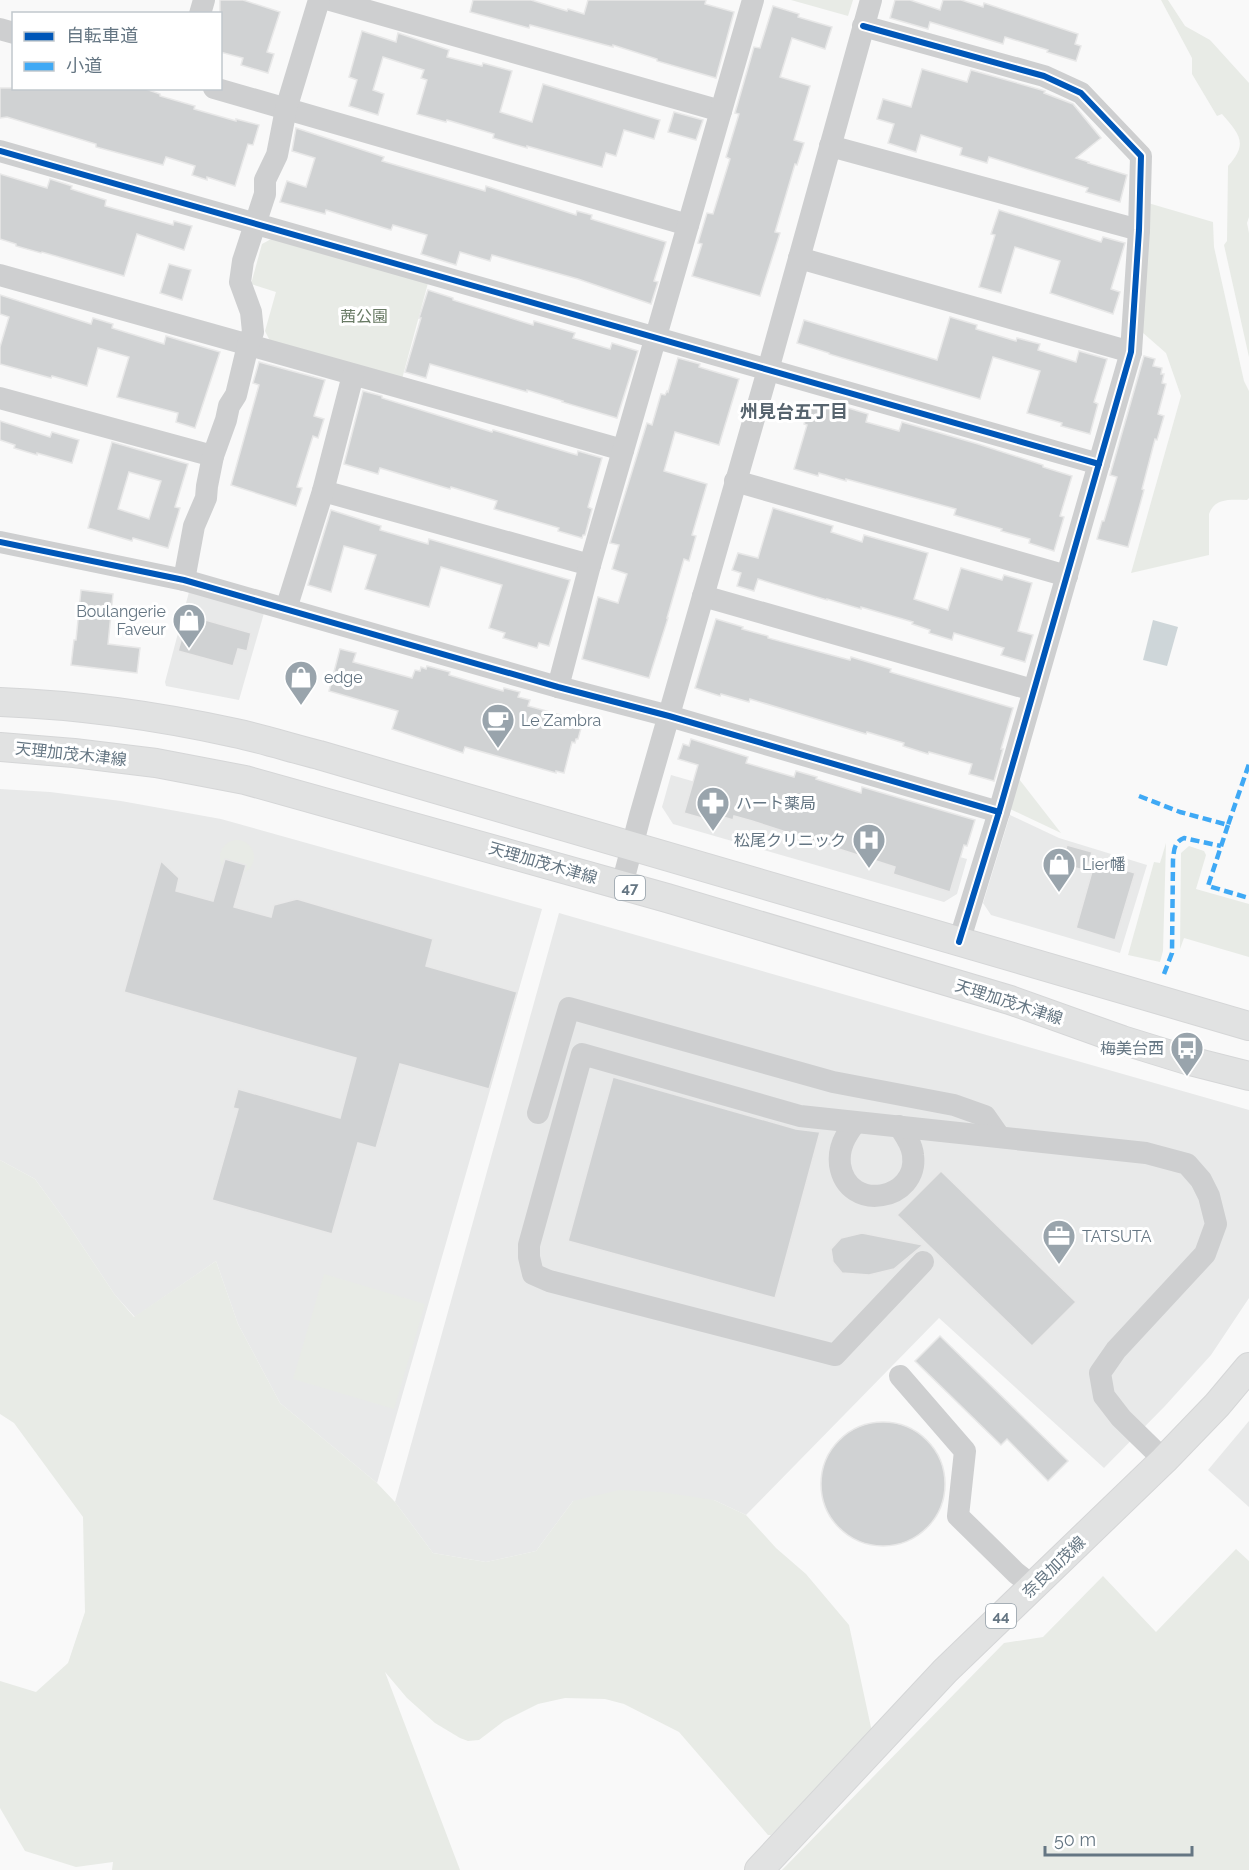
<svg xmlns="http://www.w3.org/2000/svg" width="1249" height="1870" viewBox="0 0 1249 1870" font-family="Raleway,'Noto Sans JP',sans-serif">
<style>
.built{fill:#e8e9e9}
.green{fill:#e8ebe6}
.water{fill:#ced6d9}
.building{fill:#d0d2d3;stroke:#e8e8e8;stroke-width:1.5;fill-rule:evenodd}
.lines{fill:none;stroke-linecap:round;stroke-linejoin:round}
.major-casing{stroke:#d5d6d7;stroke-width:30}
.minor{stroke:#cecfd0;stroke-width:22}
.major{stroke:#e1e2e2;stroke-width:28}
.quiet{stroke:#3fa9f5;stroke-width:4.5;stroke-dasharray:9 4.5;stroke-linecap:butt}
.cycleway-casing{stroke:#fff;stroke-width:10}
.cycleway{stroke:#0057b8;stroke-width:6}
.labels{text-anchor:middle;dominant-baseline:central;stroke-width:6;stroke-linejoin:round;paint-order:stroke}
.shield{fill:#fff;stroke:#939fa8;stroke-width:1.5}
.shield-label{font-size:15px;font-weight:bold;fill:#657683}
.park-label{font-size:16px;fill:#687a64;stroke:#fff}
.poi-label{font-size:16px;fill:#657683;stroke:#fff;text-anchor:start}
.street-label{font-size:16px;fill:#657683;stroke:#fff}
.neighbourhood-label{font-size:18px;font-weight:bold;fill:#57646e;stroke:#fff}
</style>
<rect width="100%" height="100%" fill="#f9f9f9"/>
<g class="built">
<polygon points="189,592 264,613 239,700 166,686 165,682"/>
<polygon points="671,775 967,859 957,894 944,902 673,824 662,807"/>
<polygon points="0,789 50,792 121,801 221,819 542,909 377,1483 280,1403 238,1324 216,1261 135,1317 115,1295 65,1220 35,1179 0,1160"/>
<polygon points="1010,815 1059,838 1147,865 1120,953 991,915 983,903"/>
<polygon points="559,913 1249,1110 1249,1298 1211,1355 1165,1406 1104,1468 939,1318 746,1515 714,1500 573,1501 536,1551 486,1562 433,1553 395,1502"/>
<polygon points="1249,1421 1249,1507 1208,1470"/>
</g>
<g class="green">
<polygon points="791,0 853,0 848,16"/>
<path d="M1161,0h7l17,26 25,14 39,43v134l-2,6 2,10v124l-25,-112 3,-4 1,-75c21,-23 11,-32 -6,-52l-5,2 -25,-42v-16z"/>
<path d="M1148,203l65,19 1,25 30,134 5,10v107l-2,2c-15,0 -32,-3 -38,14v41l-78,18 50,-177 -15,-43 -24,-21z"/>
<polygon points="273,238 428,283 402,379 270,341 265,331 276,292 251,284 262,244"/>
<polygon points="1019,779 1061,833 1010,809"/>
<circle cx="237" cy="857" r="17"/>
<polygon points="1166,843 1163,951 1160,962 1128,955 1154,862 1160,863"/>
<polygon points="1189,846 1204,851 1206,855 1196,889 1249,904 1249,957 1184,938 1180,949 1181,853"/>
<polygon points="0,1160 35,1179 65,1220 115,1295 134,1317 216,1261 238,1324 280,1403 377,1483 395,1502 433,1553 486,1562 536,1551 573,1501 619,1490 661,1492 714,1500 746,1515 776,1548 806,1574 849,1625 872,1732 771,1835 768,1835 679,1732 624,1704 605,1699 565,1698 538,1704 504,1721 479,1740 468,1741 460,1738 435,1723 407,1698 385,1672 460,1870 112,1870 113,1862 76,1867 25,1851 0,1808 0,1681 36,1692 68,1663 85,1612 83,1517 14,1423 0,1414"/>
<polygon points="324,1274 425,1304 394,1409 293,1379"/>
<polygon points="1236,1549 1249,1561 1249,1870 782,1870 1004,1643 1043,1637 1103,1576 1156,1632"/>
</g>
<polygon class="water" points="1153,620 1178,627 1167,666 1143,660"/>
<g class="building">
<polygon points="220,0 243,0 280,12 267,52 274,54 268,73 241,65 243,58 220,52"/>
<polygon points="473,0 531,0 567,11 568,9 584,14 588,0 706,0 705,4 734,12 716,78 657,61 657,59 613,45 613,47 530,25 529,28 470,12"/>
<polygon points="895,0 910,0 940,10 943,0 961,0 983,7 984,3 1078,34 1075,44 1081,46 1076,61 1047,52 1048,50 1005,37 1003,44 930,22 928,29 890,18"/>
<polygon points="773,6 799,14 798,17 832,27 825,49 792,38 780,77 810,86 794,140 804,143 797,165 795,164 775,232 780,233 760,296 692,276 702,244 698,243 707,213 713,214 730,159 726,157 739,114 735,113 754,47 760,48"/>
<polygon points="362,31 396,42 398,33 449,50 447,57 482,66 483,63 512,71 500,112 532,122 543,84 660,120 654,139 624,130 616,156 606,153 602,167 527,146 527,148 493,138 494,134 447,120 446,122 417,114 427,80 421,78 424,70 383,57 373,90 384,94 378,115 349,106 357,80 349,77"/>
<polygon points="922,69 967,82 971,70 1045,91 1044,93 1073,104 1101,138 1076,158 1089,162 1088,163 1127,175 1120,202 1086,192 1088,188 989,157 987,163 960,155 962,148 921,135 916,152 888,143 894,124 877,119 883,99 911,107"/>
<polygon points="0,88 143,88 160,94 160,96 195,106 194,109 236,121 236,119 259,125 253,145 248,144 235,186 207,177 207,180 192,175 195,166 166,157 163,165 96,147 96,144 7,117 0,118"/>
<polygon points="674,112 703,120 696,140 668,132"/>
<polygon points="296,128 384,157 382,161 485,191 486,186 576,215 577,211 592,215 591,219 666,242 654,281 658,282 651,304 578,279 492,255 490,261 460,252 456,265 421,254 427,235 393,225 391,230 326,210 325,214 280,202 287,181 306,187 315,158 292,151"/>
<polygon points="0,174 47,188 50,179 72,186 71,189 106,200 105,206 173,225 174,221 192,226 184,250 137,234 124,276 42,252 41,253 16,246 16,244 0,239"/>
<polygon points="999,210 1101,242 1103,237 1125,243 1111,289 1120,292 1113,314 1050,293 1060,261 1015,247 1001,293 979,287 995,235 991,234"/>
<polygon points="169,264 191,270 182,300 160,293"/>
<polygon points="428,290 453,298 453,300 533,325 534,321 575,333 573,338 610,349 612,343 638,351 617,418 562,402 563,401 527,390 527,392 430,364 426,378 405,372 421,318 419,318"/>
<polygon points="0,295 91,324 93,318 113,324 112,328 164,344 166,336 220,352 195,428 176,422 178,413 117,397 129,357 98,348 87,386 52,376 51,378 0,364 0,347 9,317 0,314"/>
<polygon points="950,317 977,325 976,329 1016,341 1017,338 1040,344 1038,350 1076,362 1079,351 1107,359 1094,402 1098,404 1090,434 1061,426 1062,423 1027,413 1040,371 993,357 980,399 829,354 829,353 797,343 804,320 937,360"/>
<polygon points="1144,356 1155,359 1153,366 1162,368 1161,374 1164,374 1162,383 1166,384 1158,414 1164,416 1157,440 1155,439 1142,489 1144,490 1128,547 1097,539 1102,521 1104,521 1117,477 1110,475"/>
<polygon points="678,358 700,364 699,367 739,379 719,445 675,432 664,471 707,484 692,535 696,536 689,561 684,559 667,618 668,618 649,678 582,659 598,597 618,603 627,574 612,569 619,545 610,543 647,423 652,425 661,394 665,395 667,391 668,392"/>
<polygon points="259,362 325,380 314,416 324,419 318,438 313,436 297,487 302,488 296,506 231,485 259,385 253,383"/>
<polygon points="363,391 382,396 382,398 492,432 493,430 577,455 578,451 602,458 588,507 592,509 585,535 583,535 582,538 558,531 559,528 494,509 497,501 451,487 450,489 380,468 378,474 344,464"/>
<polygon points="811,402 843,411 845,407 868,414 866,422 899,431 902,422 978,444 1043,465 1043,467 1072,476 1060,516 1064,517 1054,551 1029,543 1030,539 1001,531 1002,529 954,515 956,509 846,479 846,481 819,473 818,476 794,469 807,425 804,424"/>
<polygon points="0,421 50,437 52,432 79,440 72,463 37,453 37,455 14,448 15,445 0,440"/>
<path d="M112,442l76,22 -13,43 5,1 -12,40 -35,-10 -1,3 -44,-13zM129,472l32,9 -12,38 -31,-10z"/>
<polygon points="773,508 833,526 831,532 862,542 864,535 928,553 914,599 948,610 961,568 1002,580 1004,575 1032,583 1018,631 1033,635 1025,662 1001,655 1004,648 954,633 952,640 929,633 930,630 912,624 913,622 861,607 861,609 827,599 827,600 758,579 754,591 737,586 741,573 732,570 738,553 758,558"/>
<polygon points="331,510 381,526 380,530 428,544 429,539 570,580 549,646 539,643 537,648 503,638 505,633 489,628 502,585 441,567 429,607 365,589 376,555 344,546 331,592 308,585"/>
<polygon points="81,590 113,594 108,644 140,648 137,673 71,665 74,640 76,640"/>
<polygon points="188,615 251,633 247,651 238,649 233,666 178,651"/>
<polygon points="716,619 743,627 742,629 768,636 768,638 850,660 851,657 891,669 890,672 1013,708 1001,749 1003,749 994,781 969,774 972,764 929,752 928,754 903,746 904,743 867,732 866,734 750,699 749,702 721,694 720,696 695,688"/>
<polygon points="340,649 356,653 353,662 412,678 415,670 420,671 421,667 426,669 427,666 450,672 449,675 503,691 504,688 520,692 518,697 530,700 528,706 583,721 578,739 576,739 575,743 572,742 564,773 556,771 556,773 465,747 463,753 392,729 398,711 329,691"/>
<polygon points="691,739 748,757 746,763 794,777 796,771 817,777 816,779 861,793 862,787 975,820 967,846 964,845 950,892 893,874 895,867 752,821 734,816 733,820 707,812 705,819 684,813 698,765 678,759 683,744 689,746"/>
<polygon points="1067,845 1092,852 1087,871 1061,864"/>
<polygon points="225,859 246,865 234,907 271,917 274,905 297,899 433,939 426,966 517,992 489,1089 400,1064 376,1148 358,1143 332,1234 212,1200 238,1109 233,1108 238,1089 340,1118 356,1058 124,992 161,861 179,878 176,891 213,901"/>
<polygon points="1095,861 1135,873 1115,940 1076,928"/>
<polygon points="613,1077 796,1129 820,1132 775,1298 568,1241"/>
<polygon points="941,1171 1076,1302 1032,1346 897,1215"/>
<polygon points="862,1233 923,1245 894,1269 869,1275 842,1273 833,1262 831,1249 841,1238"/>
<polygon points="940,1336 1068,1461 1048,1481 1007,1439 1001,1445 915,1361"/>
<circle cx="883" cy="1484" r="62"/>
</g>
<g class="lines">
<defs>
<g id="major">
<path d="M0,702c79,3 158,14 235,31 28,6 56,15 84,22l930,271"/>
<polyline points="0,747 74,753 156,763 245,780 667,898 1010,1000 1122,1040 1190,1061 1249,1076"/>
<polyline points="759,1870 945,1671 1164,1460 1217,1405 1249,1367"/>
</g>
</defs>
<use href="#major" class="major-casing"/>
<g class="minor">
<polyline points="330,0 721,111"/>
<polyline points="200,14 204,0"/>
<polyline points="863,26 1044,76 1081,93 1141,156 1139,230 1131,352 999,812 959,942"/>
<polyline points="0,29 14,33"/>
<polyline points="214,88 688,225"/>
<polyline points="830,146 1139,230"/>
<polyline points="0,151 1099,464"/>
<polyline points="799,258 1131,352"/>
<polyline points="0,275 623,450"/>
<polyline points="0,398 213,456"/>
<polyline points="735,481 1067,576"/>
<polyline points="323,491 590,565"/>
<polyline points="0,542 184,580 558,687 669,716 999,812"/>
<polyline points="184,580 194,526 206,498 207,486 213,456 226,420 229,406 236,395 248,345 253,332 251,312 240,282 243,261 265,194 265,180 277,155 286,109 319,0"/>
<polyline points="703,596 1033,690"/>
<polyline points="286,609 323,491 353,375"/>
<polyline points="558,687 590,565 753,0"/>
<polyline points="622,885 640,816 768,370 871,0"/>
<polyline points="538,1113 569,1008 833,1082 954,1105 985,1116 999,1136"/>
<path d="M855,1123c-10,13 -17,25 -15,42 8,49 79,35 73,-10 -1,-11 -8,-20 -14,-29"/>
<polyline points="923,1262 835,1355 549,1281 533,1274 529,1257 529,1245 582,1054 800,1116 1146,1153 1187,1164 1201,1180 1209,1196 1216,1224 1205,1254 1116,1350 1100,1373 1104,1396 1121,1418 1164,1460"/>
<polyline points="900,1376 965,1451 958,1516 1016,1573 1034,1587"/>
</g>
<use href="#major" class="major"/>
<g class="quiet">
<polyline points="1139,796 1180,812 1228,825 1249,764"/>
<polyline points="1228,825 1208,886 1249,898"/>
<path d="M1164,974l8,-21 1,-93c1,-10 1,-18 11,-22l37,8"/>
</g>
<defs>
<g id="cycleway">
<polyline points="863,26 1044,76 1081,93 1141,156 1139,230 1131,352 999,812 959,942"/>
<polyline points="0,151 1099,464"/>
<polyline points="0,542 184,580 558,687 669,716 999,812"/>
</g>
</defs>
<use href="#cycleway" class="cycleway-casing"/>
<use href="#cycleway" class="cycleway"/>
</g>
<defs>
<symbol id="shop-pin" viewBox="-11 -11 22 30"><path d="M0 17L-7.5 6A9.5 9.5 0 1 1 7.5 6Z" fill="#99a4ac" stroke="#fff"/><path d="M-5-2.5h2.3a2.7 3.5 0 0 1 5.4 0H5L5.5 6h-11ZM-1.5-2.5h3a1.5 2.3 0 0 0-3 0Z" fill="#fff"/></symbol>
<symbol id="cafe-pin" viewBox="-11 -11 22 30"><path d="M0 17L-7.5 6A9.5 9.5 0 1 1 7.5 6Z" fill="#99a4ac" stroke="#fff"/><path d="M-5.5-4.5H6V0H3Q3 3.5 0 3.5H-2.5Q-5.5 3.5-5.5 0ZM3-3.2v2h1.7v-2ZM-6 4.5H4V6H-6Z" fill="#fff"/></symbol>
<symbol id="pharmacy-pin" viewBox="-11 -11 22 30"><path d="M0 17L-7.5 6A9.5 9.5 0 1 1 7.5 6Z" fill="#99a4ac" stroke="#fff"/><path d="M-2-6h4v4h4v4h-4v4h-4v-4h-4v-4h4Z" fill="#fff"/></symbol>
<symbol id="hospital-pin" viewBox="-11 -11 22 30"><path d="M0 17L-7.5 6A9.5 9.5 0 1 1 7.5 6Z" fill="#99a4ac" stroke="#fff"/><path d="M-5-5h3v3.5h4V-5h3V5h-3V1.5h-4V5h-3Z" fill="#fff"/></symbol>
<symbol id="bus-pin" viewBox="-11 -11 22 30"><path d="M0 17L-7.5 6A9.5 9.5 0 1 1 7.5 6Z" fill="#99a4ac" stroke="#fff"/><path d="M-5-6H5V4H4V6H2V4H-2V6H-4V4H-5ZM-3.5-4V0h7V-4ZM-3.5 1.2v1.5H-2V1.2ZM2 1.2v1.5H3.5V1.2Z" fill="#fff"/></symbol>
<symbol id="office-pin" viewBox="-11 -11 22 30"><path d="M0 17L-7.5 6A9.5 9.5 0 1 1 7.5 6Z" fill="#99a4ac" stroke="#fff"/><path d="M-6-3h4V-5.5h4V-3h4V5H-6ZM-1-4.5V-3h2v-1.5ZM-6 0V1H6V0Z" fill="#fff"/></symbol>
</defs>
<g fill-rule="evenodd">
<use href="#shop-pin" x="170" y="601" width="38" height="52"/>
<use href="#shop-pin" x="282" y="658" width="38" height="52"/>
<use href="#cafe-pin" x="479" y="701" width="38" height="52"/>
<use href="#pharmacy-pin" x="694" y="784" width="38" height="52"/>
<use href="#hospital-pin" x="850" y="821" width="38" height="52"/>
<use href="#shop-pin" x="1040" y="845" width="38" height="52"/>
<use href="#bus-pin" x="1168" y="1029" width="38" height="52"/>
<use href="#office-pin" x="1040" y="1217" width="38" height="52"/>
</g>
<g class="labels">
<g class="shield">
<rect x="615" y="876" width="30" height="24" rx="4.5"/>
<rect x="986" y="1604" width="30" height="24" rx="4.5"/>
</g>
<g class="shield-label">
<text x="630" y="888">47</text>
<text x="1001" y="1616">44</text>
</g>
<g class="park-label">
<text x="364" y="316">茜公園</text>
</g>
<g class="poi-label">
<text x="166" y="611" text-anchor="end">Boulangerie<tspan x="166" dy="18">Faveur</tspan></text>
<text x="324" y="677">edge</text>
<text x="521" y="720">Le Zambra</text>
<text x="736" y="803">ハート薬局</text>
<text x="846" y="840" text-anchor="end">松尾クリニック</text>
<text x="1082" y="864">Lier幡</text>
<text x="1164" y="1048" text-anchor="end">梅美台西</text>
<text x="1082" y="1236">TATSUTA</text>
</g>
<g class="street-label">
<text transform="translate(71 754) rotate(6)">天理加茂木津線</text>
<text transform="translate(543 863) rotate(16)">天理加茂木津線</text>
<text transform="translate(1009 1002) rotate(18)">天理加茂木津線</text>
<text transform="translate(1054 1567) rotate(-44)">奈良加茂線</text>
</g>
<g class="neighbourhood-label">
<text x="794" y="411">州見台五丁目</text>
</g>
</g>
<rect x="12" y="12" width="210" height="78" fill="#ffffff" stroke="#c1c8cd" stroke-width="1.5"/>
<rect x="24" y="32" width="30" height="9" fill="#0057b8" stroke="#c1c8cd" stroke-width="1.5"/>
<text x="66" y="42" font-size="18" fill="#657683">自転車道</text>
<rect x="24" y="62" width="30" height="9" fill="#3fa9f5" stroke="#c1c8cd" stroke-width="1.5"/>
<text x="66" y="72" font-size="18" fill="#657683">小道</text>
<path d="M1045 1846v9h147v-9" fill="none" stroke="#657683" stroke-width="3"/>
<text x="1054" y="1846" font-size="18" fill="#657683" stroke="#ffffff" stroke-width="4.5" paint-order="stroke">50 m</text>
</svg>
